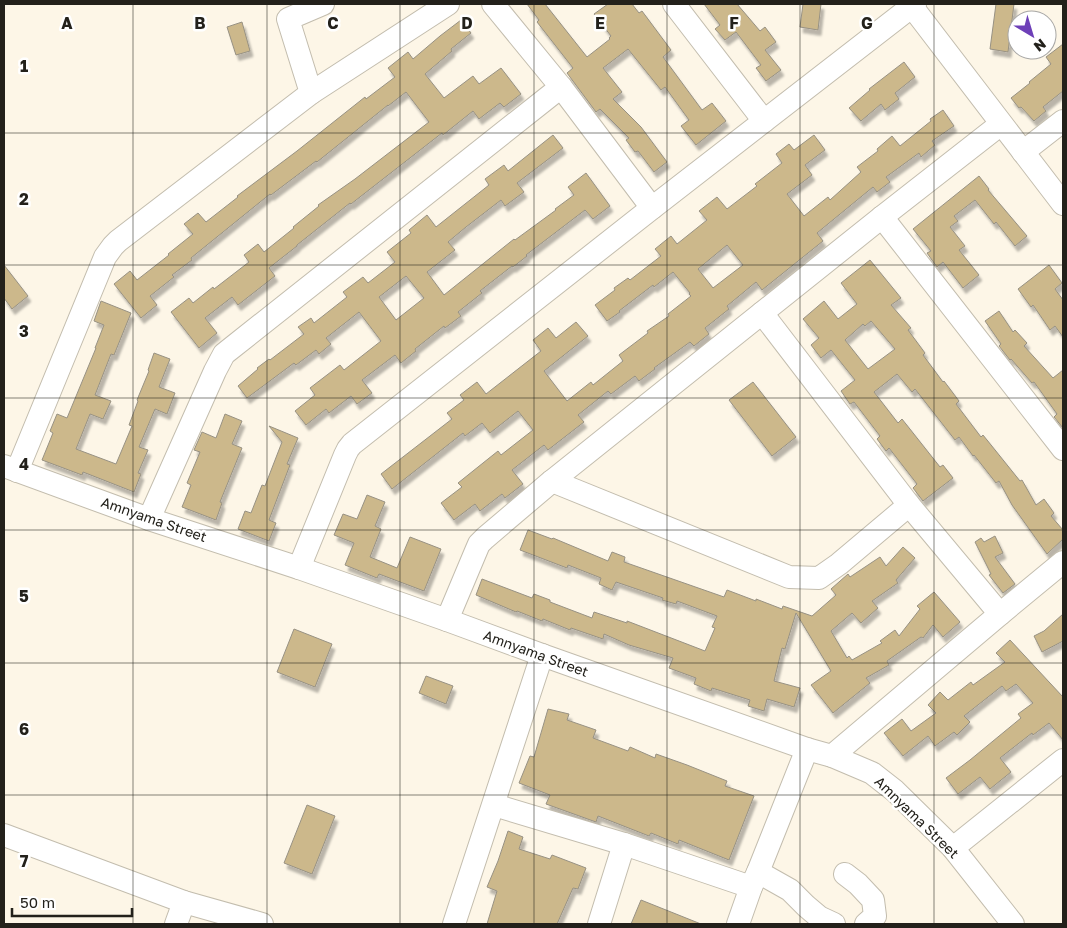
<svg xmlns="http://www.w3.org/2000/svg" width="1067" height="928" viewBox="0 0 1067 928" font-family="'Golos Text',sans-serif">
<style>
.building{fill:#ccb88b;stroke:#979183;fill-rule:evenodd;filter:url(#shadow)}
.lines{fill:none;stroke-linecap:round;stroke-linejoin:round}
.minor-casing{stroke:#c3bdae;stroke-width:24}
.minor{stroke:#fff;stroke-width:22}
.grid{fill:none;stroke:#23211b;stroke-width:1;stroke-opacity:0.55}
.labels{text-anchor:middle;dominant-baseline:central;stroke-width:5;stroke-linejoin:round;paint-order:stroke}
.street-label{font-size:14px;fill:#23211b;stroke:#fff}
.grid-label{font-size:16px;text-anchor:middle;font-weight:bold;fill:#23211b;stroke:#fff;stroke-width:5;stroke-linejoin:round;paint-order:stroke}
</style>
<defs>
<filter id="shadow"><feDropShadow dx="3" dy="5.5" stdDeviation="1" flood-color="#0004"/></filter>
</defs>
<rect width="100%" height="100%" fill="#fdf6e7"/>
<g class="building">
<polygon points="527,4 545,4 587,57 610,39 609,38 611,36 594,14 608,4 632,4 639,13 642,11 671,50 663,57 702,110 712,103 726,121 696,145 681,126 689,120 665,87 661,90 628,49 603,68 622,92 613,99 641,127 667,162 654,172 638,151 635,152 626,140 629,138 600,109 596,112 567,73 573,68 537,22 539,20"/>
<polygon points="704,4 737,4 760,31 765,27 776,42 765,50 781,70 766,81 756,68 761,65 736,32 725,40 715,29 720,25"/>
<polygon points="803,4 821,4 818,30 800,27"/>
<polygon points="996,4 1014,4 1008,52 990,49"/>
<polygon points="461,20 471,33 451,49 452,51 425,74 444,98 473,76 479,84 501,68 521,94 504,107 500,103 479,119 473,111 443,135 442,133 351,204 350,203 297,245 297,246 269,268 275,276 238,305 232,297 205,318 217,333 199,348 171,312 189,298 193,303 213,287 214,289 249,262 244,255 258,244 264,252 294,228 293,227 319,206 318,205 355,179 429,122 406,92 388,106 388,105 317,162 316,161 271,195 270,194 191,258 192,260 172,275 174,277 150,296 157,305 141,318 114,284 130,271 137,280 169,255 168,254 193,234 184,224 198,213 206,222 238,197 237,196 297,151 365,97 366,99 395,77 388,68 408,52 413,59 440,36"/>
<polygon points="242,22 250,51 236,55 227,27"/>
<polygon points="1063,44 1063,91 1043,107 1046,111 1034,121 1021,107 1019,108 1011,98 1030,83 1029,82 1051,64 1046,57"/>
<polygon points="904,62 915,77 895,93 899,99 885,110 881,104 861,121 849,108 870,90 869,89"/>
<path d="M943,110l11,16 -22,15 3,4 -14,12 -2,-4 -33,24 4,5 -13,10 -4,-5 -56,46 6,8 -61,49 -6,-8 -29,24 2,3 -24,19 4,6 -15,12 -4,-4 -36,26 1,1 -16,12 -4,-5 -24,18 -3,-3 -30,24 6,7 -36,28 -4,-5 -32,25 11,14 -18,14 -3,-4 -22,17 -5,-7 -21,16 -13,-17 21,-16 -4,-4 40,-32 3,4 32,-25 -15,-19 -28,22 -8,-10 -17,13 -2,-3 -71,56 -11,-15 71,-55 -5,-6 17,-13 -4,-5 17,-13 9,12 55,-43 -8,-11 15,-12 8,10 20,-16 12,14 -44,35 23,30 24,-19 2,3 30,-24 -4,-6 29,-22 -1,-2 22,-15 -1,-2 23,-18 -2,-2 1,-1 -17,-21 -19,15 -1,-2 -34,26 1,1 -13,9 -12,-16 20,-15 -1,-2 14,-10 2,2 31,-24 -6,-7 16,-13 6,8 30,-24 -8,-9 18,-14 10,12 30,-23 -2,-2 27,-21 -6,-9 13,-10 5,6 20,-15 11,15 -20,15 7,10 -25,19 17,22 24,-19 2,3 31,-28 -4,-5 21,-16 -1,-2 15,-13 8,10 31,-25 -1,-2zM727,245l16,20 -30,23 -15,-19z"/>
<path d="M553,135l10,13 -46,35 7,9 -19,14 -4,-6 -35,27 -18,15 7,8 -28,22 17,23 70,-56 1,1 41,-30 -1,-1 19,-14 -6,-8 18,-14 24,33 -17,13 -8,-9 -59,45 1,1 -14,11 -1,-1 -32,25 2,2 -24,19 3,4 -16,12 -1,-2 -29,23 1,2 -15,12 -6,-8 -33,25 10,13 -15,11 -6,-8 -22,17 -3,-4 -20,16 -11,-14 20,-16 -5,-7 30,-23 4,5 37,-29 -22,-29 -33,26 5,6 -12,10 -3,-4 -20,15 -2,-2 -47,35 -9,-12 20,-17 -1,-1 12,-9 1,1 34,-26 -6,-7 13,-9 3,5 33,-26 -4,-5 20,-15 5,6 27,-21 -8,-10 24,-19 -2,-3 18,-15 9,12 53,-42 -4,-6 19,-14 4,6zM406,276l18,22 -28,22 -17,-23z"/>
<polygon points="979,176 989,189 988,190 1027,236 1015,246 996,222 994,224 975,200 954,216 958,221 950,227 965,246 959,250 979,275 963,288 943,262 937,267 927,253 931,251 913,229"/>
<path d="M870,260l31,38 -10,7 20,23 -3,2 17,23 -2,2 20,27 1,-1 15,20 -3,3 25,33 2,-2 37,46 2,-1 14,25 8,-6 10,14 -3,3 12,14v9l-16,15 -35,-49 -13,-24 -3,2 -22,-28 -1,1 -14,-19 -4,3 -40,-51 -3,3 -15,-18 -23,18 24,31 4,-4 38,48 3,-2 10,13 -30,23 -10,-13 4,-4 -28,-36 -3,3 -9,-12 3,-3 -26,-34 -4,2 -9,-13 14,-11 -24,-30 -10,8 -10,-13 8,-7 -16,-19 21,-18 14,18 19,-15 -16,-21zM871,321l24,28 -27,20 -23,-29 18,-16 2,2z"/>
<polygon points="4,265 28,296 12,309 4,298"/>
<polygon points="1049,265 1062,283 1055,289 1063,300 1063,337 1055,326 1050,330 1033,305 1031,307 1018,289"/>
<polygon points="101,301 131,313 114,355 111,354 95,395 111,401 103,419 90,414 76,449 116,464 132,426 129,425 138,401 137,400 149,371 148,370 154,353 170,359 159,387 175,393 167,414 155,409 139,447 148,450 138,473 141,474 134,492 83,472 82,475 42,460 53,433 50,431 57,414 67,418 96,348 95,348 104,325 94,321"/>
<polygon points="999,311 1013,332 1015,330 1027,343 1024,346 1053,378 1063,370 1063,428 1054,417 1057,414 1034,382 1032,383 1011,359 1010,360 999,346 1001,344 985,321"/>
<polygon points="753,382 796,437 772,456 729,400"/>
<polygon points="225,414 242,421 232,444 242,448 220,502 222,503 216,520 182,507 191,485 187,483 200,452 194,450 202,432 216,438"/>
<polygon points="269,426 298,438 287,464 290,465 269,520 276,523 269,541 238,529 245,511 251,513 262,485 265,486 282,442"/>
<polygon points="367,495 385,502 375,526 381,529 370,557 397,568 410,537 441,549 424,591 379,574 377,578 345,565 354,543 334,535 343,514 357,519"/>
<polygon points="528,530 552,539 553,538 608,561 612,552 625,557 624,562 724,597 727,590 756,601 756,599 782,609 783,606 812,616 836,595 831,589 848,574 850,577 880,557 886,566 903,547 915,558 896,580 898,583 872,601 878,608 861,623 852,613 831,631 847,658 849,656 852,660 882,643 880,641 895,630 899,636 920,609 917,606 934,592 960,622 943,637 933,625 923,638 921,637 887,661 889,665 866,678 870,683 833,713 811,685 831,671 796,613 785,649 782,648 774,681 800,688 794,707 767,699 764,711 748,706 750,700 712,688 711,691 694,684 696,678 669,668 673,658 629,645 604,634 603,639 571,628 570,630 543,619 542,621 517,611 516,612 476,595 482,579 532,598 534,594 550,600 550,602 592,618 594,612 627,623 627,621 705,651 715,628 712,627 717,616 677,601 676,604 662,600 663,598 616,582 612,590 599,584 601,578 568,565 567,568 520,550"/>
<polygon points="995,536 1003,553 995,557 1015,584 1003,593 989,575 991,574 975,542 981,538 984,542"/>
<polygon points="1063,614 1063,641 1042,652 1034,636 1044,631"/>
<polygon points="294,629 332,644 315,687 277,672"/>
<polygon points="1010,640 1063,697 1063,740 1049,723 1033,735 1032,733 1000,758 1011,772 990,789 980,777 958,794 946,778 970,760 1021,718 1018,714 1033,703 1016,684 1006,691 1002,686 964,716 970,722 957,735 954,732 935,746 928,736 903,756 884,733 902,719 911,731 936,713 928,705 940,692 948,700 971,682 973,685 1005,662 996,653"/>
<polygon points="426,676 453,686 446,704 419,693"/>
<polygon points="548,709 569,714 567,720 596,730 593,738 628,751 630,747 655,758 656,754 687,765 727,781 725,786 754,796 729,860 679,840 678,844 651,833 649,836 598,816 596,822 546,804 550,795 519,783 530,756 534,757"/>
<polygon points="307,805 335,816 312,874 284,863"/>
<polygon points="508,831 523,837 519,849 550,859 552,855 586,868 578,889 573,888 557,924 487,924 497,891 487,887 498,861"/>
<polygon points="641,900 701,924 631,924"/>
</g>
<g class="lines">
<defs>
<g id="minor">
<polyline points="493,4 561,87 652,208"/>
<polyline points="674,4 764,121"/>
<polyline points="910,4 1063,204"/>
<polyline points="311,93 448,4"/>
<polyline points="1023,152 1063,121"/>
<polyline points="882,217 1063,449"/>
<polyline points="762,313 909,505 1000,614"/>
<polyline points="4,466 149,519 299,568 447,620 542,655 807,749 832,756 872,773 895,791 953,848 1013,924"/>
<polyline points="17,471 105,257 113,246 118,241 311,93 288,19 323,4"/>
<polyline points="552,481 789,577 819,578 839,564 909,505"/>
<polyline points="149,519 215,371 224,354 561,87"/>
<polyline points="299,568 345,455 348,449 352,444 652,208 915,4"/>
<polyline points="447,620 476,551 479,544 485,538 552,481 882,217 1001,124"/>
<polyline points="832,756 1000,614 1063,562"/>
<polyline points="494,805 624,844 751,887"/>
<polyline points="4,835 184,902 262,924"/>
<polyline points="953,848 1063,760"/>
<polyline points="758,872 790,890 806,906 819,917 834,924"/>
<polyline points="845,874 858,884 873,900 875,916 866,924"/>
<polyline points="176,924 184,902"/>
<polyline points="454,924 542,655"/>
<polyline points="599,924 624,844"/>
<polyline points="738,924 751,887 758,872 807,749"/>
</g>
</defs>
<use href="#minor" class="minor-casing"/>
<use href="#minor" class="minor"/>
</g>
<path class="grid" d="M133,4v920M267,4v920M400,4v920M534,4v920M667,4v920M800,4v920M934,4v920M4,133h1059M4,265h1059M4,398h1059M4,530h1059M4,663h1059M4,795h1059"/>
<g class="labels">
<g class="street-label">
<text transform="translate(154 519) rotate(19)">Amnyama Street</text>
<text transform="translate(536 653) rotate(20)">Amnyama Street</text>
<text transform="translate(917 817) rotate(44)">Amnyama Street</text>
</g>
</g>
<g class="grid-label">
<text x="67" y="29">A</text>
<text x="200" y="29">B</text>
<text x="333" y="29">C</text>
<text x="467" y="29">D</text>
<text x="600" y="29">E</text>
<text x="734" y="29">F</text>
<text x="867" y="29">G</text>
<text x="24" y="72">1</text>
<text x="24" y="205">2</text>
<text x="24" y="337">3</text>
<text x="24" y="470">4</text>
<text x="24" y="602">5</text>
<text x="24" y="735">6</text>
<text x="24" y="867">7</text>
</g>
<rect width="1067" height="928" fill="none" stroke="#23211b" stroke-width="10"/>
<g transform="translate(1032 35) rotate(142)"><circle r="24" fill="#ffffff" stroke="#a7a6a4"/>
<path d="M0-4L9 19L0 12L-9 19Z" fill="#6e40b8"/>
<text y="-8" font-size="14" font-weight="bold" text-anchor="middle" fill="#23211b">N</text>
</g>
<path d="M12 908v8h120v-8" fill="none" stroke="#23211b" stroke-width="2.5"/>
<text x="20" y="908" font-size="15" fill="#23211b" stroke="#ffffff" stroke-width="4" paint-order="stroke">50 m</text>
</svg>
